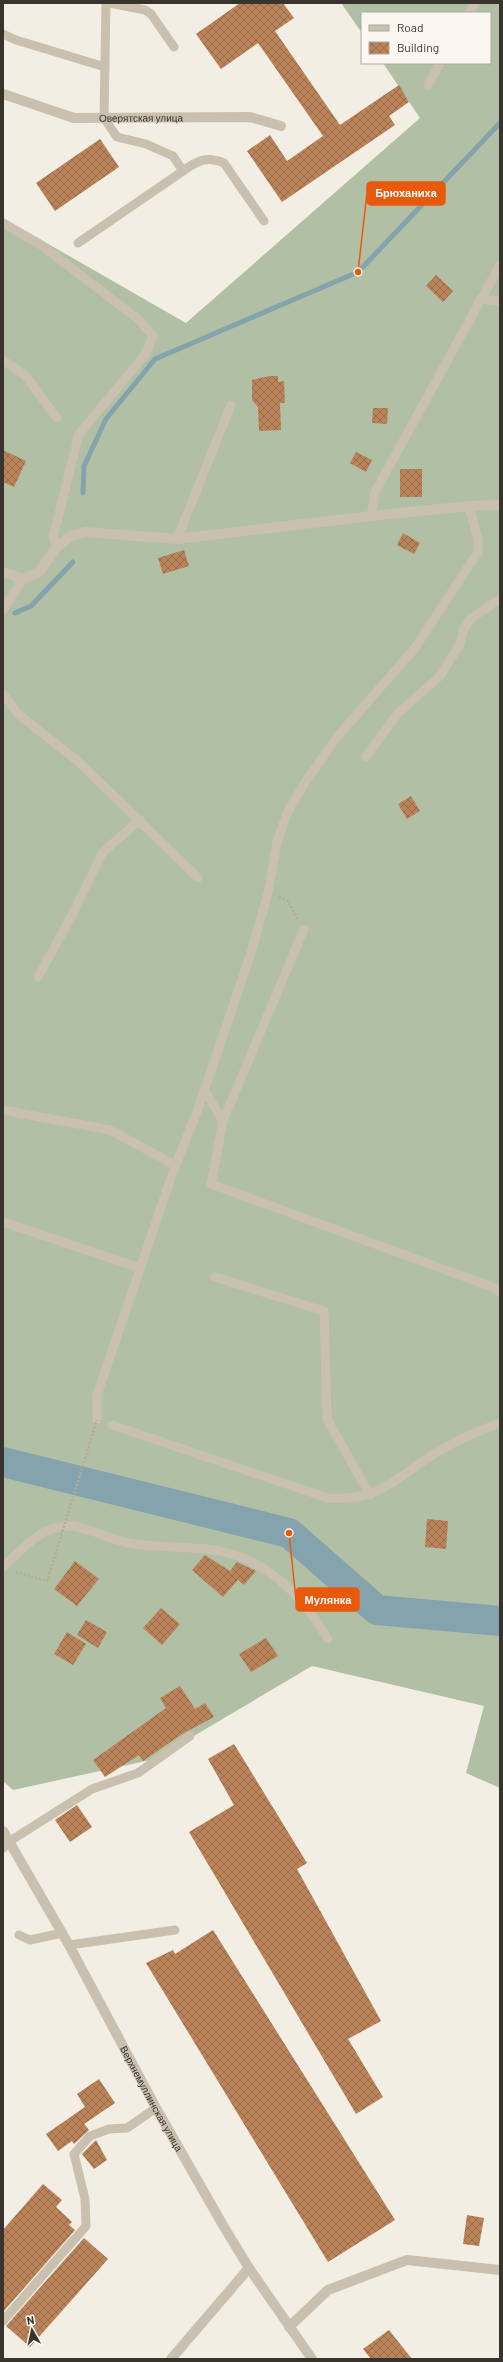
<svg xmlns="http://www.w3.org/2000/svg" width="503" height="2362" viewBox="0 0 503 2362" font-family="Barlow,sans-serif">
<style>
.garden{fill:#b1c0a4}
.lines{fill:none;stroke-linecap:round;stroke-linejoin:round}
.stream{stroke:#85a3ac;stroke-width:5}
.river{stroke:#85a3ac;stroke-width:30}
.building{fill:url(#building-cross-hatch)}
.path{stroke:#b5ab9a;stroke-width:2.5;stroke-dasharray:2 2;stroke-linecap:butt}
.lane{stroke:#c9c0b0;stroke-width:9}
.street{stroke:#c9c0b0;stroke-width:10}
.path-bridge{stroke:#b5ab9a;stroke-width:2.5;stroke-dasharray:2 2;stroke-linecap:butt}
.labels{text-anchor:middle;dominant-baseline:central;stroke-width:3;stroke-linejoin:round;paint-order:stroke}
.street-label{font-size:10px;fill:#39332d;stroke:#f9f7ef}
.leader{fill:none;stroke:#e8590c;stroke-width:1.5}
.callout-dot{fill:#e8590c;stroke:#f9f7ef;stroke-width:1.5}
.callout{fill:#e8590c;stroke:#e8590c;stroke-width:1.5}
.callout-label{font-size:11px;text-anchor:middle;font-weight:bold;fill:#fff}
</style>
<defs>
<pattern id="building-cross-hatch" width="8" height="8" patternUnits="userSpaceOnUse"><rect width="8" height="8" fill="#ba8359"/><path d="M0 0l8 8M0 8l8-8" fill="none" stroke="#986c4a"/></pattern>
</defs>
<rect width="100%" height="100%" fill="#f2eee3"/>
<polygon class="garden" points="341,3 500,3 500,1788 466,1773 484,1706 312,1666 155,1759 13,1790 3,1781 3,218 186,323 420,118 383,63 490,63 490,13 362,13 362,33"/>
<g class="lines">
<g class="stream">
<polyline points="83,493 84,466 106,419 155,359 358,272 500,123"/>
<polyline points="15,613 31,606 73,562"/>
</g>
<polyline class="river" points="3,1462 289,1533 377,1610 500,1621"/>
</g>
<g class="building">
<polygon points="240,3 283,3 294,18 275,31 340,125 399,85 409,102 389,116 395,125 282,202 247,151 270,135 287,161 323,136 258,43 221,69 196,34"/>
<polygon points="100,139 119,167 55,211 36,183"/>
<polygon points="436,275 453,291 443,302 426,286"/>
<polygon points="269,376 278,376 278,382 284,381 285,403 280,403 281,430 259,431 258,407 252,400 252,380"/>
<polygon points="373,408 388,408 387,424 372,423"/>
<polygon points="3,450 26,461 14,487 3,482"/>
<polygon points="356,452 372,460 366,472 350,463"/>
<rect x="400" y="469" width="22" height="28"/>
<polygon points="403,533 420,543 414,554 397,545"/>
<polygon points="184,550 189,566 163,574 158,558"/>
<polygon points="411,796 420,811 407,819 398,804"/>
<polygon points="427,1519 448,1521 446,1549 425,1547"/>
<polygon points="205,1555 230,1571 237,1562 256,1571 244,1585 238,1580 223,1597 192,1570"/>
<polygon points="75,1561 99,1579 77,1606 54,1589"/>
<polygon points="161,1608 180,1624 162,1645 143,1628"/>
<polygon points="86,1620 107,1632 98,1648 77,1635"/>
<polygon points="67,1632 86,1644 73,1665 54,1654"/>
<polygon points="266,1638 278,1656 251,1672 239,1654"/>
<polygon points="180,1686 195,1709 205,1703 214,1717 182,1734 143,1761 139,1755 105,1777 93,1760 166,1708 160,1698"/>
<polygon points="234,1744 307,1863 297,1869 381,2021 348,2039 383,2097 356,2114 189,1832 234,1805 208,1759"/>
<polygon points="77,1805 92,1827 70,1842 55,1820"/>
<polygon points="213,1930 395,2220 328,2262 146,1963 173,1950 175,1954"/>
<polygon points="99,2079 115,2103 84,2124 89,2130 74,2144 72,2141 58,2151 46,2134 85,2107 77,2094"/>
<polygon points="96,2140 107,2160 94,2169 82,2154"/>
<polygon points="43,2184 62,2200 56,2207 72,2222 69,2225 75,2230 3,2312 3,2230"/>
<polygon points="467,2215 484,2218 479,2246 463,2244"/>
<polygon points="84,2238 108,2259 30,2347 6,2326"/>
<polygon points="389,2330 412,2359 371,2359 363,2349"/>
</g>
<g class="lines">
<polyline class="path" points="279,897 288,901 298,920"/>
<g class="lane">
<path d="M106,3l-2,115 13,19 29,7 27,12 10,15c15,-11 24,-15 41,-8l40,58"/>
<polyline points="110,3 145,10 151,14 174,47"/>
<polyline points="469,13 475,3"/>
<polyline points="3,34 16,40 105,67"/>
<polyline points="428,85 440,63"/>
<polyline points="3,223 41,245 138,319 153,336 145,355 79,434 53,538 57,547"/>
<polyline points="78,243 183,171"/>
<polyline points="480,299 500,301"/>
<polyline points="3,360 25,375 57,418"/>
<polyline points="371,516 375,492 500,265"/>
<polyline points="177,539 231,405"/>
<polyline points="3,610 23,579"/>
<polyline points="3,694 17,713 80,763 198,878"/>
<polyline points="366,757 397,714 440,676 460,644 463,631 469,620 500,599"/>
<polyline points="38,977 71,917 103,852 140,820"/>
<polyline points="204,1089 223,1121 211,1184 495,1288 500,1292"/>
<polyline points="3,1110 110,1130 175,1165"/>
<polyline points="223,1121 304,929"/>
<polyline points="3,1222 140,1268"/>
<polyline points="215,1277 324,1311 327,1419 370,1495"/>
<polyline points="97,1420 97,1395 173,1172 198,1109 251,953 268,893 277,842 288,811 306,781 337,737 415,648 478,552 478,540 469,506"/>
<path d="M112,1425l216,73c49,3 62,-15 100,-40 22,-15 47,-26 72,-35"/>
<path d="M3,1567c18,-17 40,-43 68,-41 22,2 42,16 64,18 24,3 48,3 72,5 57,6 93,44 121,90"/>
<polyline points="3,1848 10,1841 92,1789 138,1773 190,1736"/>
<polyline points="19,1935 30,1940 62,1933"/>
<polyline points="69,1945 175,1930"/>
<polyline points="3,2321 86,2226 85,2199 74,2154 90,2136 109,2129 127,2128 156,2108"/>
</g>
<g class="street">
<path id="s1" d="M3,94l71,24 176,-1 31,9"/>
<polyline points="3,572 23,579 39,572 57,547 71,536 85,532 177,539 371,516 469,506 500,505"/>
<path id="s2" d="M3,1831l66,114 87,163 68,119 25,41 63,91"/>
<polyline points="289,2327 328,2290 407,2260 500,2270"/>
<polyline points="171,2359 249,2268"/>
</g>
<polyline class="path-bridge" points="16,1572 47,1581 97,1420"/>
</g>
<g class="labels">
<g class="street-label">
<text stroke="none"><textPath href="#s1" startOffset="142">Оверятская улица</textPath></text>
<text stroke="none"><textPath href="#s2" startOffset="306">Верхнемуллинская улица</textPath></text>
</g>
</g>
<path class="leader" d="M358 272L367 193M289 1533L296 1600"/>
<g class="callout-dot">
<circle cx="358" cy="272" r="4"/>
<circle cx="289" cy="1533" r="4"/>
</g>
<g class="callout">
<rect x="367" y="182" width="78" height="23" rx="4"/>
<rect x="296" y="1588" width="63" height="23" rx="4"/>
</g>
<g class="callout-label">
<text x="406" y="197">Брюханиха</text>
<text x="328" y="1604">Мулянка</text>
</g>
<rect width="503" height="2362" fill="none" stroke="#39332d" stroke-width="8"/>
<rect x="361" y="12" width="130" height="52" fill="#f9f7ef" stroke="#aca9a1"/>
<rect x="369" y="25" width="20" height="6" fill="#c9c0b0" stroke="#aca9a1"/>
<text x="397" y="32" font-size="12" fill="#39332d">Road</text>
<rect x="369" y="42" width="20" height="12" fill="url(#building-cross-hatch)" stroke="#aca9a1"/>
<text x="397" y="52" font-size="12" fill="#39332d">Building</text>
<g transform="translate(32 2330) rotate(351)" stroke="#f9f7ef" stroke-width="3" paint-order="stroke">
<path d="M0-3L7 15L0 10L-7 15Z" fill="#39332d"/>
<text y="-6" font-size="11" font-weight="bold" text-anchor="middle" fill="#39332d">N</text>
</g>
</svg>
